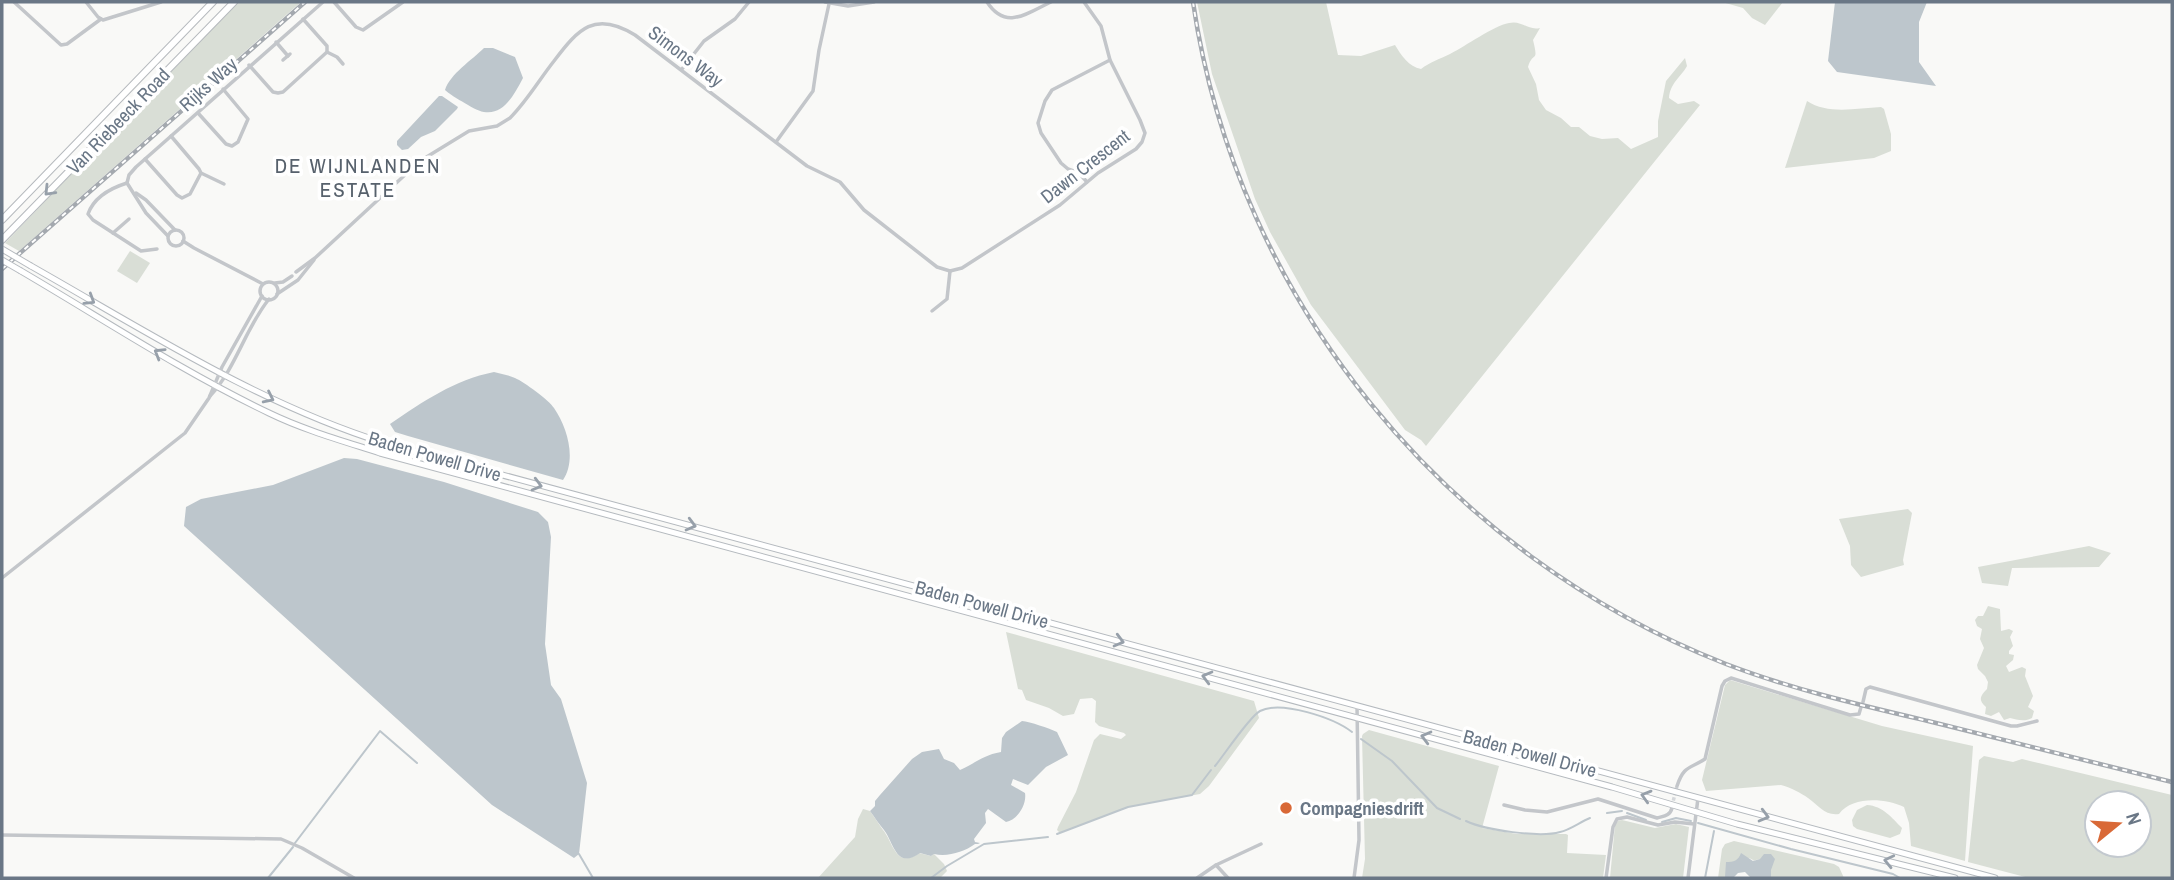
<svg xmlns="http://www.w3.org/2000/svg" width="2174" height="880" viewBox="0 0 2174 880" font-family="'Archivo Narrow',sans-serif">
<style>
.green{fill:#d9ded6;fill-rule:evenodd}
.water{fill:#bdc6cc}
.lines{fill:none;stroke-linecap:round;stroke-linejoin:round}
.stream{stroke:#bdc6cc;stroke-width:2}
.street-tunnel{stroke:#d5d8db;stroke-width:3.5;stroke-dasharray:3.5 2;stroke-linecap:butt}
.secondary-casing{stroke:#b5babf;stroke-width:7}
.primary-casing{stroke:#b6babe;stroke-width:8}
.street{stroke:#c3c6ca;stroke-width:3.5}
.secondary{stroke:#fff;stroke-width:5}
.primary{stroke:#fff;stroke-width:6}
.rail-casing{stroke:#a4a9af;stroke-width:4.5}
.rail{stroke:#fff;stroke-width:2;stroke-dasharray:5;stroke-linecap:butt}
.secondary-bridge-casing{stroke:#b5babf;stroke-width:7;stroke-linecap:butt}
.secondary-bridge{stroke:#fff;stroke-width:5}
.oneway{stroke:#97a0aa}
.poi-dot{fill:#d96937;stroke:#fff;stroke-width:2.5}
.labels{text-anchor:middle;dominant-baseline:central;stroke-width:7;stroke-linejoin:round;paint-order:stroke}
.street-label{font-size:19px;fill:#6a7786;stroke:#fff}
.poi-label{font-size:19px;font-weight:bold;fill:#6a7786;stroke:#fff;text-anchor:start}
.neighbourhood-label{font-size:21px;letter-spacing:2px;fill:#57616c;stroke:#fff}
</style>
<rect width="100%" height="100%" fill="#f9f9f7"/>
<g class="green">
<polygon points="236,2 301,2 19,251 5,243"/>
<path d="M1197,2h129l12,53 23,1 34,-11c6,10 14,22 26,24 9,-7 19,-10 29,-15 16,-8 43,-28 59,-31 13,-3 19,8 31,5l-7,12c6,24 0,10 -5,27l8,17 3,16 7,10 15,8 10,9h8l11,9 12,3 16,-1 13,11 27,-12v-16l8,-40 19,-23 2,8c-6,11 -17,17 -18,32l9,6 16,-3 6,4 -274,341 -5,-6 -16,-10 -94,-125 -41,-73 -15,-33 -43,-125z"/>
<polygon points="1722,2 1783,2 1765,25 1752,18 1743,8"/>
<path d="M1807,101c21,14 50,7 74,6l3,2 7,25v17l-17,7 -89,10z"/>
<polygon points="130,251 150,263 137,283 117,271"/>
<polygon points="1908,509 1912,513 1903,560 1904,565 1861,577 1851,565 1850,546 1839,519"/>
<polygon points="2089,546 2111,553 2099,567 2012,568 2008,586 1982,583 1978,567"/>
<path d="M1988,606l12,3 1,22 8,-2 4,2 -3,6 3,9 -4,5v3l5,1 -1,5 -7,6 3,6 13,-5 4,2 -1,7 8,20 -5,11 6,4 -2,7c-7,4 -15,2 -22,0l-6,2 -5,-8 -8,4 -6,-2 1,-7c-8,-7 -6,-11 1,-18l1,-7 -3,-6 -7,-7 -1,-4 7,-17 -4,-9 2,-10 -5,-3 -2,-6 3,-4h5z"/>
<polygon points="1006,632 1254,701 1259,718 1209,786 1200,794 1128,807 1060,833 1057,830 1058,827 1076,792 1094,740 1100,734 1121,739 1126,735 1124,733 1099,726 1095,722 1096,701 1092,698 1080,699 1074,714 1063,716 1049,708 1026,700 1022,690 1018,689"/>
<path d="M1730,680l152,46 91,20 -8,115 -54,-15 -2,-23 -5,-16c-19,-9 -52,-11 -65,7 -14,2 -20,-8 -31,-16 -7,-5 -18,-11 -27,-13l-75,6 -4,-11 23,-95z"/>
<polygon points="1369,730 1499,766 1482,828 1517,834 1566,834 1568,835 1567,853 1606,855 1603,878 1362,878 1365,859 1362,736 1363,734"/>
<path d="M1984,756l29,6 9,-3 150,36v83h-143l-61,-16 11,-102zM2097,803h42v42h-42z"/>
<path d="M1867,805c16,1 25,13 35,23l-2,6 -10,4 -33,-9 -4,-3 -1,-6 5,-10z"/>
<path d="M863,809l7,2c5,7 8,12 13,19 10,12 13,40 36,23l12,3 3,-2 10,10 3,7 -7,7h-122l37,-41 3,-18z"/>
<polygon points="1622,820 1655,828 1676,824 1689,827 1683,878 1610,878 1615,825 1618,821"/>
<path d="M1734,841l100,23 5,3 5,11h-73v-8l-11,-11c-12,3 -1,2 -12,-1 -13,-2 -17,9 -23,19l2,1h-9l4,-29 3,-5z"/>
</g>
<g class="water">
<polygon points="1835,2 1927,2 1919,22 1919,62 1936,86 1837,72 1828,61"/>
<path d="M484,48h9l22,9 8,21c-13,25 -26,46 -55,27 -8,-5 -15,-8 -23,-15 5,-16 27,-30 39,-42z"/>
<polygon points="439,96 442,96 458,107 457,109 435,131 421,137 408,149 402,150 397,145 397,141"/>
<path d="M494,372c7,2 15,3 21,6 9,4 34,22 39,30 13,19 23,51 9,72l-155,-44 -13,-4 -5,-8c34,-23 64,-44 104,-52z"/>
<polygon points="344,458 357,459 444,482 538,512 548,522 551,537 545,644 551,685 561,699 587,783 579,854 574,858 492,805 184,526 186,507 201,499 273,485"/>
<path d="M1022,721c8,1 27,7 35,11l11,23 -22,12 -18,18 -15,-6 -2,6 14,8c2,12 -8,27 -19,29l-18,-13 -3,4 1,10 -12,16 1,3 5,1 -2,1h-3c-11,8 -27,13 -41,10l-3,2 -11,-3c-24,17 -26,-10 -36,-23 -5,-6 -9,-12 -14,-19l5,-5v-5l5,-6 32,-36 10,-7 17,-3 5,10 10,4 6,7c16,-7 23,-15 41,-18l1,-14 4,-6z"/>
<path d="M1741,853l12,8 7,-2 4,-5h7l4,5 -4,11v8h-20l-6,-6 -7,1 -5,5 -8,-1 1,-15c8,0 12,-1 15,-9z"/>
</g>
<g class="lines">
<g class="stream">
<polyline points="1361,739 1392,761 1437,808 1460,819"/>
<path d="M1215,766c9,-11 35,-50 45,-55 21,-11 74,7 92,21"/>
<polyline points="1607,813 1622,811"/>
<polyline points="1627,813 1646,820"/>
<path d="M1466,821c19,9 74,17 94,11 10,-2 20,-10 30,-14"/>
<polyline points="1662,822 1676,818 1691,821"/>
<polyline points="1698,823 1791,849 1893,874 1900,878"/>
<polyline points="1057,834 1128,807 1192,795 1211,770"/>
<polyline points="295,843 380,731 417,763"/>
<polyline points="579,854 593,878"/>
<polyline points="268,878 293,847"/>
<polyline points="931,878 947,866 984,844 1048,837"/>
<polyline points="1705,878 1714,831"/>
</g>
<polyline class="street-tunnel" points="1672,806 1677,786"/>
<defs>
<g id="secondary">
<path d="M31,266c115,65 226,137 353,177l1611,435"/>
<path d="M21,271c82,48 162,101 248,142 35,17 74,28 111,40l1232,334 125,37 218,54"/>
</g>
<g id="primary">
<polyline points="2,220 213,2"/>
<polyline points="2,240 234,2"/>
</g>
</defs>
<use href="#secondary" class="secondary-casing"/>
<use href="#primary" class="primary-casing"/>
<g class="street">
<polyline points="14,2 61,45 67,44 101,19"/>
<polyline points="86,2 98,17 103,20 161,2"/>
<polyline points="334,2 356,27 363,30 403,2"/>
<polyline points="825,2 848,6 874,2"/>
<path d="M987,2c19,29 40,11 64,0"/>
<polyline points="276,42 288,56"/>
<polyline points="327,52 337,57 343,64"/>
<polyline points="283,60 290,54"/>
<polyline points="249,65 273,92 278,93 283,92 327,52 327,46 303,19"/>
<polyline points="682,69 704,41 735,19 749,2"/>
<polyline points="198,113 226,144 232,146 238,142 248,119 223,89"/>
<polyline points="171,136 199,169 201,173 224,184"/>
<polyline points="776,142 813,91 819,50 829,4"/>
<polyline points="145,159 177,195 182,198 190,194 201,173"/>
<polyline points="1087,182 1079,173 1068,169 1061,163 1041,133 1038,123 1045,101 1052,90 1110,60"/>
<polyline points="127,183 129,175 136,167 323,2"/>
<path d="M127,183c-16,5 -33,14 -39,31l5,6 48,31 16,-2"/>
<polyline points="127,183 146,213 168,236"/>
<polyline points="136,193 146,200 175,230"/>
<circle cx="176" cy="238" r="8"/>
<polyline points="113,233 129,219"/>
<polyline points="183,241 194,248 263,284"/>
<polyline points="950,271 962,268 1060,205 1098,173 1136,149 1142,142 1145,133 1140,120 1110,60 1101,26 1084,2"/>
<path d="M296,272l19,-14 105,-97 49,-30 28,-5 13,-8c17,-17 29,-38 44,-57 24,-32 41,-51 81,-26l172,131 33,16 24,28 73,57 13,4"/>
<circle cx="269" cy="291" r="9"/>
<polyline points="275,283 283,282 292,276"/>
<polyline points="277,294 298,280 314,260"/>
<polyline points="932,311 947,299 950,271"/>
<path d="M210,396c26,-28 35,-67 59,-97"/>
<polyline points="2,578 185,433 209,398 222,367 262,296"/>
<polyline points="1863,702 1866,689 1870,687 2011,726 2017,726 2037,721"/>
<path d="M1677,786c7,-21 13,-17 28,-27l17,-73 3,-5 6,-3 119,37 9,-1 2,-7"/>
<path d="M1504,805l21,5 22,2 51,-13 59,19c7,-2 13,-2 15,-10"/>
<polyline points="2,835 281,839 302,848 354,878"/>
<polyline points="1197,878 1216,865"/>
<polyline points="1228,878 1216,865 1261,844"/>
<polyline points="1354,878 1359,840 1357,706"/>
<polyline points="1606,878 1613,827 1617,819 1627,817 1658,825 1675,822 1694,824"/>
<polyline points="1688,878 1698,798"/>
</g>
<use href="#secondary" class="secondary"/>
<use href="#primary" class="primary"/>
<defs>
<g id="rail">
<path d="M1193,2c44,299 253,552 533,662 65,25 134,41 202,57 82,20 163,41 244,61"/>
<polyline points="2,269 305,2"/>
</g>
</defs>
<use href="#rail" class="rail-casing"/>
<use href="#rail" class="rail"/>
<defs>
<g id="secondary-bridge">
<polyline points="2,249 31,266"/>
<polyline points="2,260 21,271"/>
</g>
</defs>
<use href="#secondary-bridge" class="secondary-bridge-casing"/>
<use href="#secondary-bridge" class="secondary-bridge"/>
</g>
<defs><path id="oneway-chevron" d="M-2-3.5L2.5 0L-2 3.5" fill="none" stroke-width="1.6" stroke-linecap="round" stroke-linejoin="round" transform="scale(1.75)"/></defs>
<g class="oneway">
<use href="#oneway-chevron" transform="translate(49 191) rotate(134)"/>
<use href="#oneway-chevron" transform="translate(90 300) rotate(32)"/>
<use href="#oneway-chevron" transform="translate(159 353) rotate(-149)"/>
<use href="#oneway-chevron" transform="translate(269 398) rotate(26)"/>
<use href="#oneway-chevron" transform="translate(537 485) rotate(15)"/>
<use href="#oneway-chevron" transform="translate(691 525) rotate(15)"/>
<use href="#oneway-chevron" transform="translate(1119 641) rotate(15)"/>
<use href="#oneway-chevron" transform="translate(1207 677) rotate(-165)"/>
<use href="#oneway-chevron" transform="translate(1426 737) rotate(-165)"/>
<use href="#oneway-chevron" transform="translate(1646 796) rotate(-164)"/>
<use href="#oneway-chevron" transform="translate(1764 816) rotate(15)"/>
<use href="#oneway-chevron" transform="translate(1889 861) rotate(-167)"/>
</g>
<circle class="poi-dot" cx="1286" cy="808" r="7"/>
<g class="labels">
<g class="street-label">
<text transform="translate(686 56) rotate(37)">Simons Way</text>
<text transform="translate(208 84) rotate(-42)">Rijks Way</text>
<text transform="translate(118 121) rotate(-46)">Van Riebeeck Road</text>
<text transform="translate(1085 166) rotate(-38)">Dawn Crescent</text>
<text transform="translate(435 456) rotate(16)">Baden Powell Drive</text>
<text transform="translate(982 604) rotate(15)">Baden Powell Drive</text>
<text transform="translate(1530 753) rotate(15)">Baden Powell Drive</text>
</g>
<g class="poi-label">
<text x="1300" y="808">Compagniesdrift</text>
</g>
<g class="neighbourhood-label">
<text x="358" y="165">DE WIJNLANDEN<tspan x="358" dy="24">ESTATE</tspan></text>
</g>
</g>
<rect width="2174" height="880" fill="none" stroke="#6a7786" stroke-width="7"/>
<g transform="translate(2118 824) rotate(72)"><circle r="33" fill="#ffffff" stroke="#c3c9cf" stroke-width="2"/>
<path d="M0-5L12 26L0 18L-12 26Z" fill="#d96937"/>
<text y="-10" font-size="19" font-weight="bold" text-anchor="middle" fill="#6a7786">N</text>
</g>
</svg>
